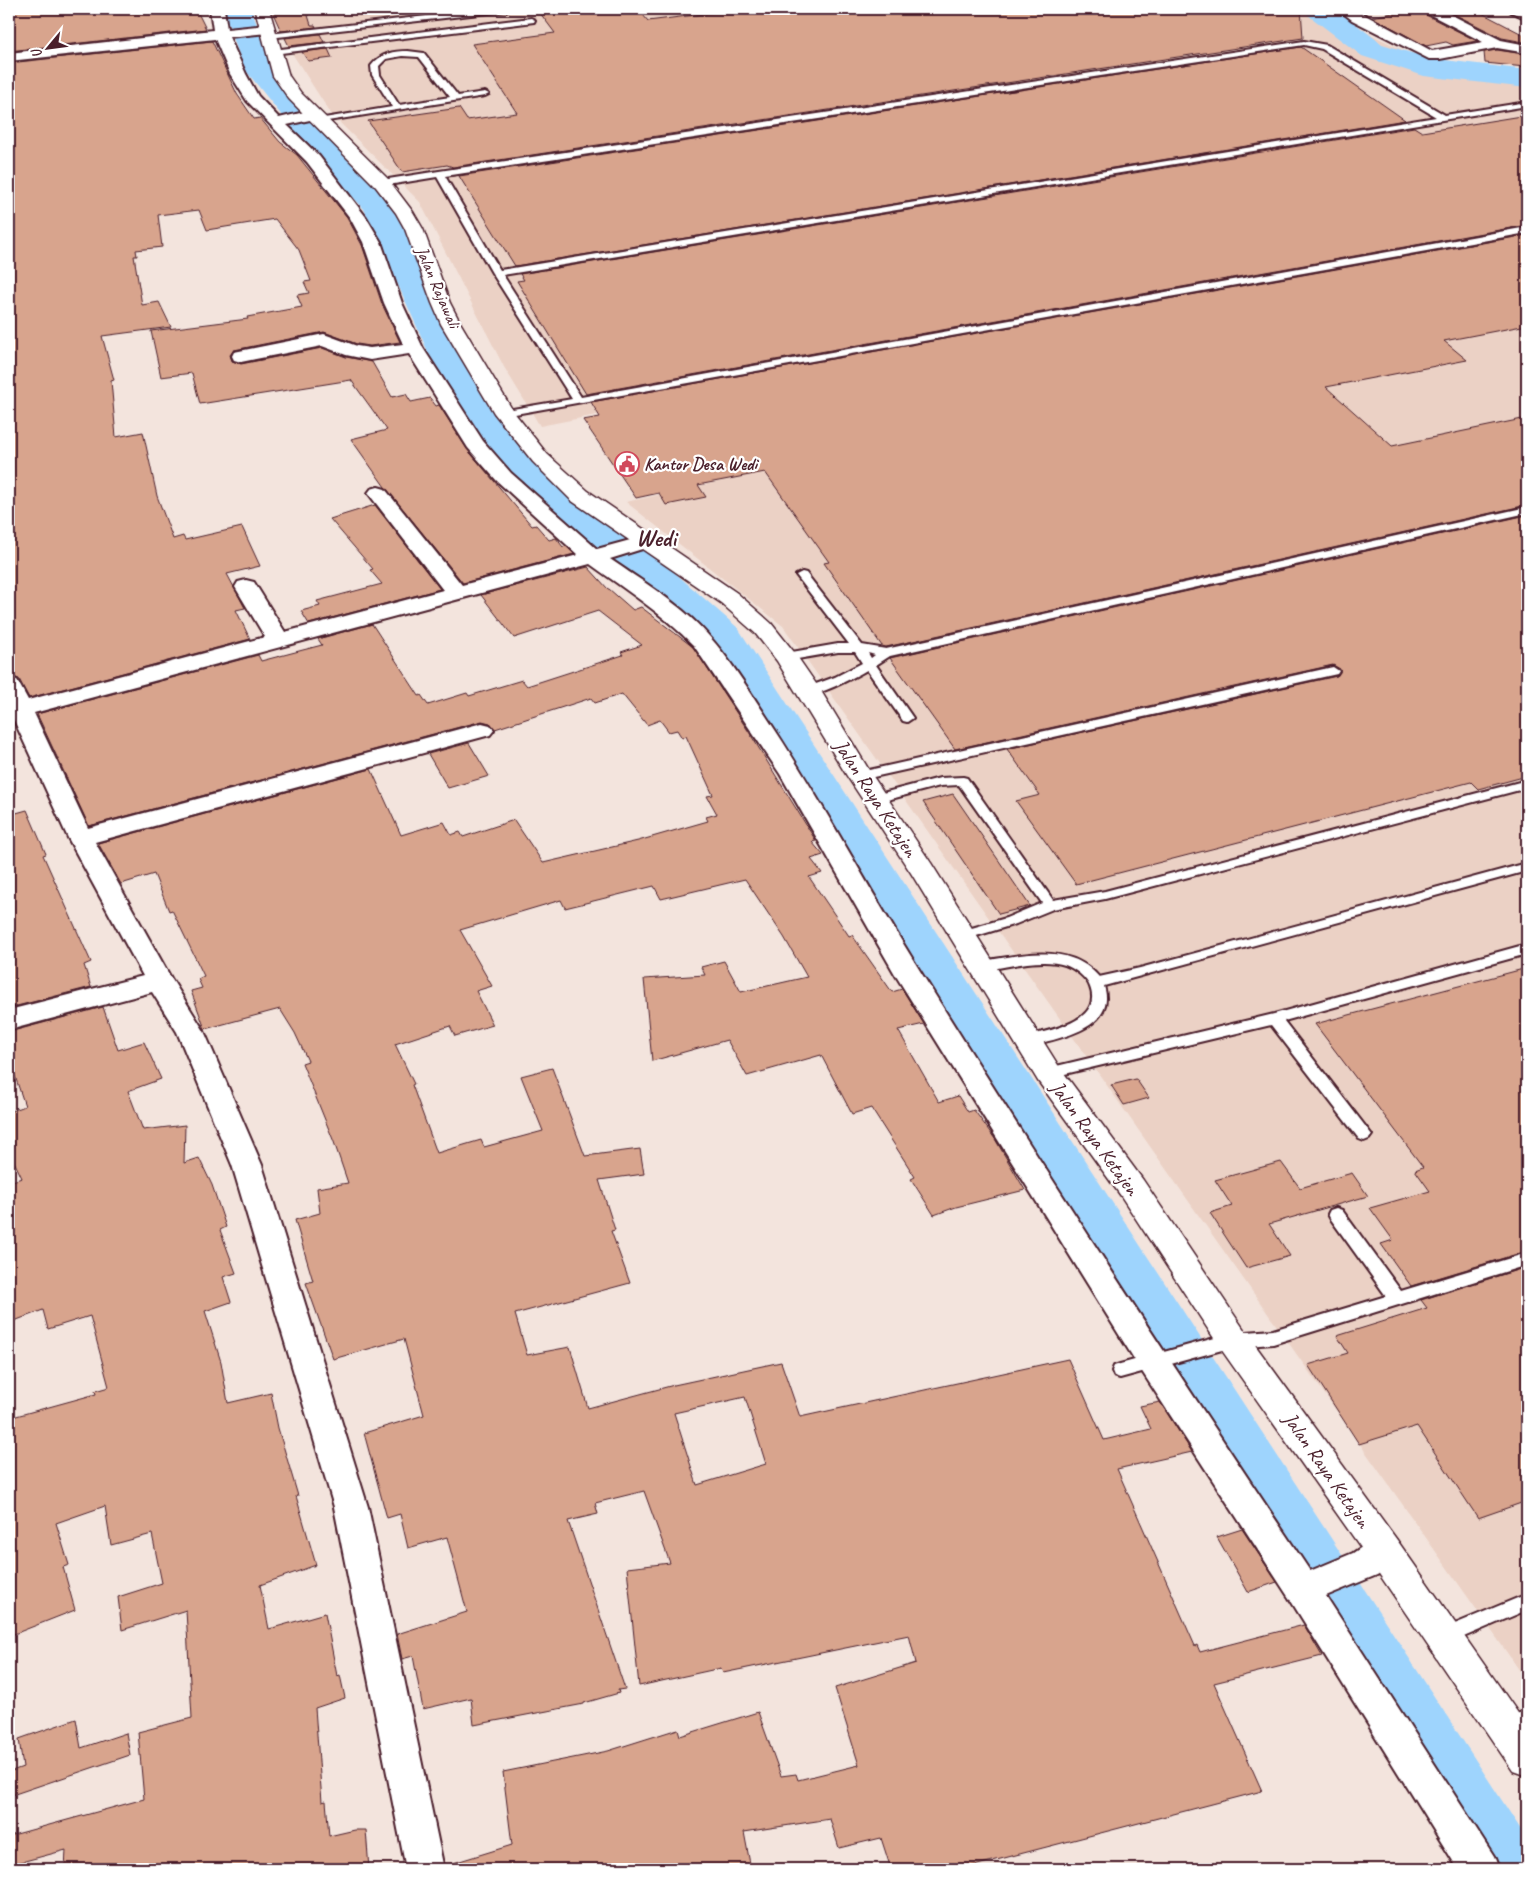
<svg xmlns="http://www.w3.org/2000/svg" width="1536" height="1878" viewBox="0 0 1536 1878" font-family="Caveat,sans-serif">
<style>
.built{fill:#ebd1c5}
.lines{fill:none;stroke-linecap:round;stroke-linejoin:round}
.river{fill:#9ed4fd;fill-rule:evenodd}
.building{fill:#d8a48d;stroke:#4a1f2b;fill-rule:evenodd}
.service-casing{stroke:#4a1f2b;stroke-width:4}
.minor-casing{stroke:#4a1f2b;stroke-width:4}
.tertiary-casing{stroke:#4a1f2b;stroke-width:3}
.service{fill:#fff;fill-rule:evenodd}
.minor{fill:#fff;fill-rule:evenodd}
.tertiary{fill:#fff;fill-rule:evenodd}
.labels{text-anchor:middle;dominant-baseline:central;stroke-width:4.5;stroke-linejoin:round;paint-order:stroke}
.far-street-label{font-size:18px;fill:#4a1f2b;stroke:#fff}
.far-poi-label{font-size:18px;font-weight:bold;fill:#4a1f2b;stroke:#fff;text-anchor:start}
.street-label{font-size:21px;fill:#4a1f2b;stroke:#fff}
.quarter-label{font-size:24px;font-weight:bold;fill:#4a1f2b;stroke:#fff}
</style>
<rect width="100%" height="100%" fill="#f3e4dd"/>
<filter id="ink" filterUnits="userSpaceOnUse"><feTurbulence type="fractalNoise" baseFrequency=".02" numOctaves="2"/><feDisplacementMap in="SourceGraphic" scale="10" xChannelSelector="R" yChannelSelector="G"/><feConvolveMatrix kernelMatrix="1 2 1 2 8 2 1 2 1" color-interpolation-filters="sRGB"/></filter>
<g filter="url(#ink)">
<polygon class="built" points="278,9 1341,9 1350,24 1434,65 1527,72 1527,1681 783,626 626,502 721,481 668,401 540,426 504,367 420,202 331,114 290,50"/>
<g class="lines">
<g class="river">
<polygon points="223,9 251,9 272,64 332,137 396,205 487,399 541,456 738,628 1527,1839 1527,1869 1459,1869 705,645 513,474 456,411 451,403 364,209 310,151 247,72 243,66"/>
<polygon points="1304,9 1336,9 1382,44 1428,58 1527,70 1527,88 1424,76 1362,56 1308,15"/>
</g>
</g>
<g class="building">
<polygon points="9,9 196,9 206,29 9,51"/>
<polygon points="271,9 306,9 311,25 315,25 316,27 281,31"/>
<polygon points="537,9 638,9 648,21 743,9 1301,9 1303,38 453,167 447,165 402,172 368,121 459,108 467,120 517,113 472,44 555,33"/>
<polygon points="1414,9 1421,9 1424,14 1477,41 1453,45 1446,42 1426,46 1372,17"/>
<polygon points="1444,9 1474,9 1524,35 1524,42 1502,38"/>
<polygon points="320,34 324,42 289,46 285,38"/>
<polygon points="212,41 237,94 254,119 260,118 280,142 297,155 347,217 362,245 382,304 400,342 370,346 357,344 324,332 234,350 230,355 232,361 241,364 322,348 346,357 372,362 392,397 406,394 411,402 430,398 436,406 439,405 467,449 532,526 536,525 549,540 556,538 563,547 566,546 574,554 463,583 385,487 351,439 387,430 351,380 200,404 192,373 161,377 151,331 248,319 247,317 302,307 297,295 309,293 304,282 311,281 299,250 275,219 207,230 199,210 158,215 162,247 136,250 137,256 134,256 142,305 159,302 171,327 102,336 114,380 111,381 116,437 143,432 157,496 173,539 183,536 185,540 242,527 260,566 227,574 245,608 236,610 250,639 29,698 19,679 10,676 9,674 9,468 13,467 9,455 9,63"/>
<polygon points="1301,47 1405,120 515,266 459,176"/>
<polygon points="328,49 332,58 308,61 302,52"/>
<polygon points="1497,50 1524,54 1525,67 1485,63 1484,52"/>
<polygon points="1527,115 1527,225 586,394 517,281 524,280 520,274 1414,127 1422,132"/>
<polygon points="1527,235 1527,325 1444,341 1467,360 1326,387 1392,446 1527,418 1527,505 886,647 882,646 824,563 829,562 765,472 698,485 706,497 666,505 659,493 636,498 583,420 600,417 591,402"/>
<polygon points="375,505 440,589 309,624 301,611 320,606 317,601 382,584 370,570 373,569 330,519"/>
<polygon points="1527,515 1527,776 1478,789 1471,782 1076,884 1016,801 1040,795 1007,749 1337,676 1340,669 1333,665 955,749 890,658"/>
<path d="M588,567l20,22h1l24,21 8,-3 52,40 56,85 67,109 -4,1 11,13 -12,4 11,14 -13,4 40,59 3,-1 40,57 10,-3 22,35 -26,6 41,72 19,-6 10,16 6,-2 21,29 30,51 -69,17 -22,8 -23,-36 4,-2 -44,-69 -19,6 -31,-59 -74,21 -20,-36 -75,21 -8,-82 61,-4 -4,-8 23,-6 17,31 66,-15 -23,-40 -39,-58 -84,20 -7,-13 -89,22 -4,-8 -101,30 32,56 -16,5 17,34 -38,11 -5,-10 -55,18 19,40 -2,1 25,68 44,-13 3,7 59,-16 -22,-55 31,-8 33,88 55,-7 4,25 -45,6 16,50 -4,1 19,52 -115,31 12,41 43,-8 18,61 86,-23 107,-23 19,55 268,-58 36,81 47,-11 -11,-23 20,-4 32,50 -75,17 78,177 2,-1 3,7 104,-27 18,31 -108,27 48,108 -300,78h-71l-10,-31 -42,10 -9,-29 -86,13 7,37h-300l-1,-5 62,-19 -9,-73 105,-21 70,-22 2,7 78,-24 23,64 15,-2 2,6 61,-15 -24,-77 81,-25 -7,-28 -186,38 -2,-5 -82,18 -12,-118 43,-5 -26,-72 -49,12 3,11 -30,7 57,168 -7,1 1,3 -35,10v1l-110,21 -3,-27 -48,11 -10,-53 -11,3 -5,-25 70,-22 -20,-75 -39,11 -8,-34 -13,4 -23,-85 60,-18 -20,-76 -71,20 -27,-76 7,-2 -18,-61 25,-7 -3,-25 31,-5 -14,-41 -32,-79 6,-2 -13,-28 -15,-24 -75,20 -14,-38 11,-3 -4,-9 6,-3 -32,-66 -3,1 -15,-37 -33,10 -23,-41 273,-74 30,66 43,-13 7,13 9,-3 3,5 51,-17 29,43 95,-22 70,-20 -2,-4 11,-3 -10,-18 6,-1 -27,-59 -4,2 -5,-8 -8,2 -9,-12 -13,5 -25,-31 -27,9 -4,-5 -96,31 -5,-6 -8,-2 -393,105 -52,-112 221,-59 3,6 61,-16 -4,-6 54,-15 47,72 2,-1 7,10 39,-12 2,3 53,-16 5,6 96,-31 -2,-3 21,-7 -44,-34 -84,27 -33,-43zM745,1397l21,67 -69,21 -23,-72z"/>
<polygon points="469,743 489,776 448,788 428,754"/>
<polygon points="953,794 1030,906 999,914 923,802"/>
<polygon points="27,810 46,854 43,855 91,962 84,965 91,987 9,1008 9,815"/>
<polygon points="1527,968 1527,1251 1411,1286 1381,1244 1393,1240 1370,1208 1430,1191 1415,1170 1423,1167 1315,1024"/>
<polygon points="103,1007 118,1050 144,1042 161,1079 128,1091 143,1130 185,1125 184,1163 199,1158 212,1185 226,1227 220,1230 236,1273 223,1277 231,1302 205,1311 221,1362 228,1403 271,1393 278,1428 298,1496 296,1496 316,1565 260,1585 269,1629 325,1613 337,1676 340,1675 345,1698 315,1708 322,1802 326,1801 329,1836 355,1830 366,1830 369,1869 65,1869 66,1850 10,1865 9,1836 144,1799 138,1732 192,1718 186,1610 122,1630 118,1597 162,1583 152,1534 111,1545 105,1506 56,1523 69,1565 63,1567 75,1610 9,1636 9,1550 13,1548 9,1524 9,1458 13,1457 9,1434 9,1418 96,1394 95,1391 109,1387 90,1316 48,1329 43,1310 9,1323 9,1182 22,1178 9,1151 9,1112 25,1106 9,1058 9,1032"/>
<polygon points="1136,1079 1149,1098 1124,1105 1111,1085"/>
<polygon points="1281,1162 1300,1188 1352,1173 1368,1196 1269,1224 1290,1256 1246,1268 1210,1213 1232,1206 1215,1180"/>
<polygon points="1527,1267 1527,1501 1478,1518 1417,1426 1359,1444 1308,1365 1348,1353 1337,1336 1427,1308 1421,1300"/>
<polygon points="1242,1529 1277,1582 1248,1592 1217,1537"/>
<polygon points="76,1719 81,1748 126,1733 130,1755 9,1796 9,1772 23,1767 19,1739"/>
</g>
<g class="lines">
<defs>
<g id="service">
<polygon points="488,9 510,9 506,11 269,38 265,36 269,34"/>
<polygon points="531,18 535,20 534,22 273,54 269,52 273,50"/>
<path d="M1304,41l23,4 118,70 82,-13v4l-1024,169 78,122 946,-170v6l-1023,183 -4,-1v-4l72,-12 -80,-126 -55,-96 -55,9 -4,-3 4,-3 57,-9zM1304,45l18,4 114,68 -936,153 -55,-94z"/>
<path d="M408,51l16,2 34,43 27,-4 4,2 -4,2 -170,27v-4h3l74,-12 -20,-32 -1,-9c10,-13 22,-15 37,-15zM402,56l17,1 31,40 -51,8 -19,-30 -1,-9 7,-7z"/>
<path d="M1527,507v6l-637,143 -14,9 37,53 -6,4 -4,-1 -36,-51c-13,7 -48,27 -62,24l-2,-3 2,-3 30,-11 27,-14 -7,-11h-17l-52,9 -6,-4 6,-4 52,-9h11l-53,-69 6,-3 4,1 56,72 24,4zM868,653l7,2 -4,3z"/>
<polygon points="1333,667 1339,671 1337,674 860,780 854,776 860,772"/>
<polygon points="963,777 967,778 1053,900 1105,891 1527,780 1527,788 1105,899 1053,909 1016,924 963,940 958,938 956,935 958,932 1006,918 1042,903 959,785 940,786 876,803 870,799 871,796 940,778"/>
<path d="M1527,863v8l-423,115c14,43 -47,53 -76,60l-5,-1 -2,-4 2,-4c22,-6 81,-14 67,-50 -3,-9 -16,-19 -25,-22 -23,-8 -59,2 -83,6l-5,-2 -2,-3 2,-3 5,-2c40,-6 87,-19 117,16l41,-9z"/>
<polygon points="1527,944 1527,954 1284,1021 1369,1131 1372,1135 1369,1139 1364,1141 1359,1139 1271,1025 1048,1078 1043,1077 1041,1073 1043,1069 1048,1068 1274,1014"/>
<polygon points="1336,1208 1342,1210 1401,1291 1527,1253 1527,1265 1273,1344 1233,1347 1120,1378 1114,1376 1112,1371 1114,1366 1120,1364 1233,1333 1273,1330 1386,1296 1330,1218 1328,1214 1330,1210"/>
<polygon points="1527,1594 1527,1610 1445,1645 1438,1643 1436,1637 1438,1631"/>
<polygon points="1527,1710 1527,1728 1506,1736 1499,1733 1496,1727 1499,1721"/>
</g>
<g id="minor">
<path d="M210,9h14l3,20 40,-4 5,1 2,3 -2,3 -5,1 -38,4 17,37 12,22 21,22 34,-8 6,2 2,3 -2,3 -32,7 32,31 47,61 15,25 21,61 21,45 60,93 28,32 86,76 48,-13 7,2 4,4 -4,4 -42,13c33,23 71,45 98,76 22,24 40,54 58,81 54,81 99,167 151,250 127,204 259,405 393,605l43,-18 19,-13 12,-4 12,4 5,11 -5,11 -19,13 -51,21 168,260 5,13h-41l-167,-268 -150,-231 -245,-394 -116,-202 -86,-128c-31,-32 -68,-56 -104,-82l-556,149 54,115 394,-105 8,2 4,5 -4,5 -395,107 76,136 33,53 58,134 106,342 76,362h-38l-72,-362 -102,-342 -55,-133 -25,-40 -143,38v-20l134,-34 -75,-138 -55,-120 -4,1v-41l8,2 11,20 237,-63 -30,-50 3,-5 8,-2 8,2 31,50 158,-42 -75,-97 3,-4 7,-2 7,2 77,96 116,-30 -81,-74 -29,-33 -59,-94 -39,6 -24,-5 -24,-9 -81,16 -7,-2 -2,-4 2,-4 90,-18 33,12 13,2 33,-4 -19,-41 -21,-61 -13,-24 -43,-56 -60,-61 -17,-27 -15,-35 -206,22v-8l204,-23z"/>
<polygon points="1338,9 1354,9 1432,51 1483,42 1425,12 1423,9 1440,9 1501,40 1527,45 1527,53 1497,48 1440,59 1429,59 1352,20"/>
<polygon points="1509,9 1527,9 1527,19 1511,12"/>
</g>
<polygon id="tertiary" points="255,9 269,9 289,76 301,93 388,179 413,212 423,229 450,303 461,324 513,411 547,454 588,491 737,593 771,623 794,652 821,691 872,775 931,863 1058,1065 1143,1180 1245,1331 1397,1540 1527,1726 1527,1776 1513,1771 1371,1562 1221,1349 1121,1196 1038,1081 911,873 847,776 777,661 755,633 721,603 572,501 533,462 494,413 441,324 432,303 405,229 396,213 376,187 289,99 273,76"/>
</defs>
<use href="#service" class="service-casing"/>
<use href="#minor" class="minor-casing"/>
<use href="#tertiary" class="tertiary-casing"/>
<use href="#service" class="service"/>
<use href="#minor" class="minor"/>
<use href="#tertiary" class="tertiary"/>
</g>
</g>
<defs>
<symbol id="civic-ring" viewBox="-11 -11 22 22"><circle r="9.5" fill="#fff" stroke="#d1495b" stroke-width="1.5"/><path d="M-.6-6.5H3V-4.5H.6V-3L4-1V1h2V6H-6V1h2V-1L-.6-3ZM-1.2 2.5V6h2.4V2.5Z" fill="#d1495b"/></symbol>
</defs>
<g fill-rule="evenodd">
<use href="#civic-ring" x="613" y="450" width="28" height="28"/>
</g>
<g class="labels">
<g class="far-street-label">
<text transform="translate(438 287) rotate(67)">Jalan Rajawali</text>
</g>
<g class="far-poi-label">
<text x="644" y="464">Kantor Desa Wedi</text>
</g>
<g class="street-label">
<text transform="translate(876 798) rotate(57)">Jalan Raya Ketajen</text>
<text transform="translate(1095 1138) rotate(54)">Jalan Raya Ketajen</text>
<text transform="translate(1327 1470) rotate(55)">Jalan Raya Ketajen</text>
</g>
<g class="quarter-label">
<text x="656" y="538">Wedi</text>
</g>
</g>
<rect width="1536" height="1878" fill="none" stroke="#fff" stroke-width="30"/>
<rect x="15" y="15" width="1506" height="1848" fill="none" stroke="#4a1f2b" stroke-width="2" filter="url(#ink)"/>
<g transform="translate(48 48) rotate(241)" stroke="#ffffff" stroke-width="4" paint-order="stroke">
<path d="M0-4L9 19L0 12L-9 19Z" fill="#4a1f2b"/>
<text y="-8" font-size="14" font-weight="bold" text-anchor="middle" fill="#4a1f2b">U</text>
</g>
</svg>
